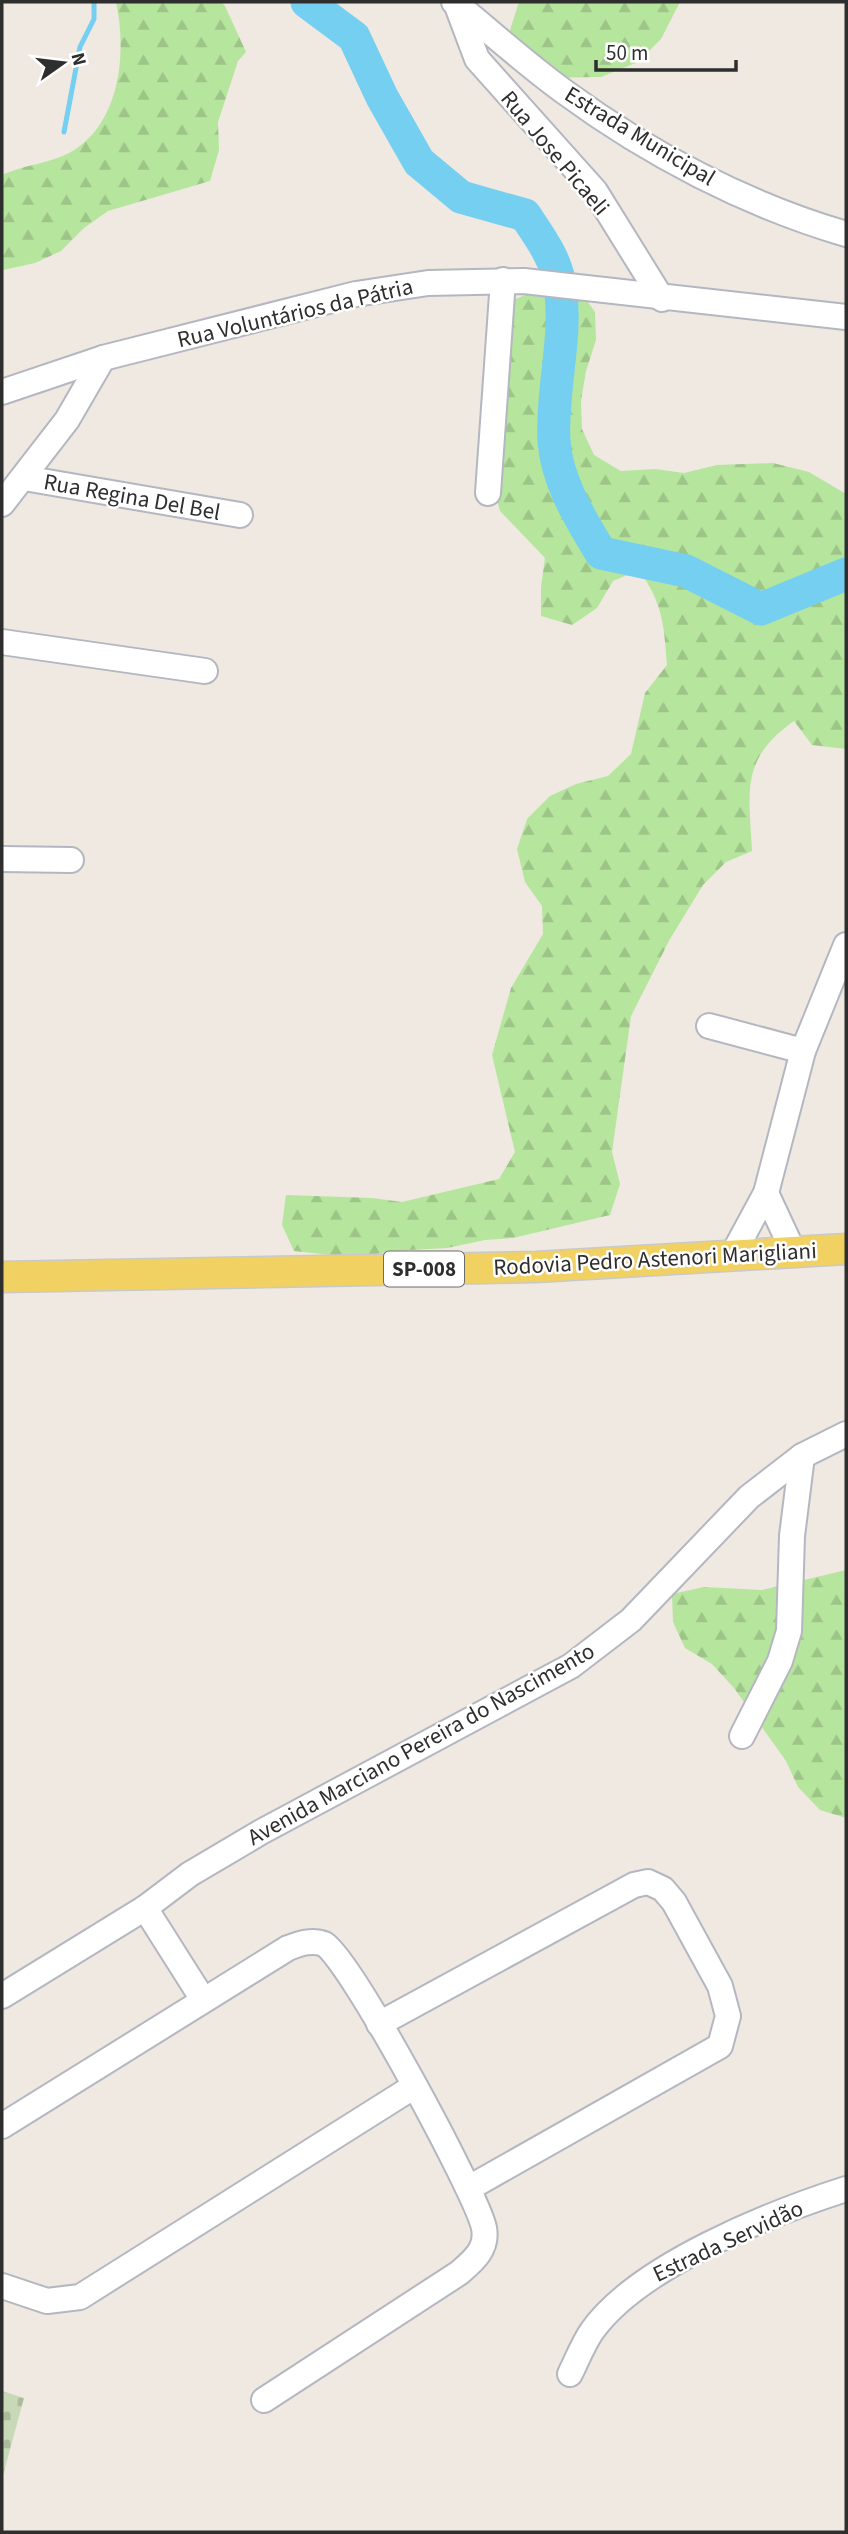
<svg xmlns="http://www.w3.org/2000/svg" width="848" height="2534" viewBox="0 0 848 2534" font-family="'Source Sans 3',sans-serif">
<style>
.forest{fill:url(#forest-firs)}
.cemetery{fill:url(#cemetery-stones)}
.lines{fill:none;stroke-linecap:round;stroke-linejoin:round}
.stream{stroke:#75cff0;stroke-width:5}
.river{stroke:#75cff0;stroke-width:33}
.minor-casing{stroke:#b4b7c1;stroke-width:28}
.major-casing{stroke:#c9c9c9;stroke-width:33}
.minor{stroke:#fff;stroke-width:24}
.major{stroke:#f2d163;stroke-width:30}
.labels{text-anchor:middle;dominant-baseline:central;stroke-width:5;stroke-linejoin:round;paint-order:stroke}
.shield{fill:#fff;stroke:#6d6d6d;stroke-width:2}
.shield-label{font-size:21px;font-weight:bold;fill:#2e2e2e}
.street-label{font-size:23px;fill:#2e2e2e;stroke:#fff}
</style>
<defs>
<pattern id="forest-firs" width="22" height="20" patternUnits="userSpaceOnUse" patternTransform="scale(1.75)"><rect width="22" height="20" fill="#b6e59e"/><path d="M5 1l3.5 6h-7zM16 11l3.5 6h-7z" fill="#9dc588"/></pattern>
<pattern id="cemetery-stones" width="16" height="16" patternUnits="userSpaceOnUse" patternTransform="scale(1.75)"><rect width="16" height="16" fill="#c8d9b8"/><path d="M2 7V4a2 2 0 0 1 4 0v3zM10 15v-3a2 2 0 0 1 4 0v3z" fill="#acbb9e"/></pattern>
</defs>
<rect width="100%" height="100%" fill="#efe9e1"/>
<g class="forest">
<path d="M116,2h105l4,4 21,46 -8,9 -20,61 1,28 -9,31 -102,30 -24,17 -23,23 -26,12 -32,7 -1,-95c21,-10 45,-11 67,-22 52,-28 58,-101 47,-151z"/>
<polygon points="519,2 680,2 661,39 638,62 601,77 544,78 518,62 510,30"/>
<path d="M577,287l18,25 1,28 -10,31 -5,30 1,28 12,26 27,16 34,-2 29,4 33,-8 56,-2 36,9 37,22v255l-34,-4 -18,-24c-54,38 -45,70 -42,130l-26,11 -23,23 -33,54 -39,77 -19,136 8,32 -10,31 -97,23 -28,2 -38,8 -56,3 -33,7 -64,-7 -12,-26 4,-30 86,3 30,4 97,-23 16,-27 -23,-97 19,-67 32,-54 -1,-28 -17,-24 -8,-33 10,-30 23,-23 26,-12 32,-8 23,-22 14,-61 22,-28c-3,-40 -4,-61 -28,-95l-26,11 -16,27 -25,17 -31,-9v-29l4,-29 -45,-47 -19,-75 -1,-28 12,-95c30,-21 49,-24 85,-26z"/>
<polygon points="846,1570 846,1818 820,1810 798,1787 786,1761 734,1688 712,1664 685,1648 673,1622 672,1594 704,1587 762,1590"/>
</g>
<polygon class="cemetery" points="2,2391 24,2398 2,2479"/>
<g class="lines">
<polyline class="stream" points="64,132 80,47 94,19 94,2"/>
<path class="river" d="M307,2l47,35 28,60 37,65 42,35 64,18c14,21 32,45 35,71 8,52 -9,103 -6,155 3,41 26,77 47,112l85,18 75,38 85,-35"/>
<defs>
<g id="minor">
<path d="M454,2c37,30 73,63 112,91 83,61 181,112 280,141"/>
<polyline points="456,3 477,59 595,191 662,299"/>
<polyline points="2,392 103,358 356,294 428,283 524,281 846,317"/>
<polyline points="24,478 240,515"/>
<polyline points="488,493 503,280"/>
<polyline points="2,504 67,420 103,358"/>
<polyline points="2,642 205,671"/>
<polyline points="2,859 71,860"/>
<polyline points="709,1026 803,1051"/>
<polyline points="766,1193 793,1251"/>
<polyline points="733,1254 766,1193 803,1051 846,945"/>
<polyline points="742,1736 780,1661 789,1631 792,1536 802,1456"/>
<polyline points="145,1908 202,1998"/>
<polyline points="2,1996 145,1908 190,1874 261,1832 571,1666 631,1620 749,1497 802,1456 846,1434"/>
<polyline points="379,2024 634,1885 648,1882 663,1889 674,1902 720,1986 728,2016 720,2046 469,2188"/>
<path d="M2,2126l286,-178c11,-4 24,-9 36,-4 24,11 154,252 160,284 4,21 -11,33 -25,45l-195,127"/>
<polyline points="2,2286 47,2301 80,2297 413,2087"/>
<path d="M570,2374c7,-14 13,-30 22,-43 46,-65 179,-118 254,-142"/>
</g>
<polyline id="major" points="2,1277 536,1267 846,1249"/>
</defs>
<use href="#minor" class="minor-casing"/>
<use href="#major" class="major-casing"/>
<use href="#minor" class="minor"/>
<use href="#major" class="major"/>
</g>
<g class="labels">
<rect class="shield" x="384" y="1251.5" width="80" height="35" rx="5"/>
<g class="shield-label">
<text x="424" y="1269">SP-008</text>
</g>
<g class="street-label">
<text transform="translate(640 136) rotate(31)">Estrada Municipal</text>
<text transform="translate(555 153) rotate(50)">Rua Jose Picaeli</text>
<text transform="translate(295 313) rotate(-13)">Rua Voluntários da Pátria</text>
<text transform="translate(132 497) rotate(10)">Rua Regina Del Bel</text>
<text transform="translate(655 1259) rotate(-3)">Rodovia Pedro Astenori Marigliani</text>
<text transform="translate(421 1744) rotate(-29)">Avenida Marciano Pereira do Nascimento</text>
<text transform="translate(728 2241) rotate(-25)">Estrada Servidão</text>
</g>
</g>
<rect width="848" height="2534" fill="none" stroke="#2e2e2e" stroke-width="7"/>
<g transform="translate(63 63) rotate(76)" stroke="#ffffff" stroke-width="5" paint-order="stroke">
<path d="M0-5L12 26L0 18L-12 26Z" fill="#2e2e2e"/>
<text y="-10" font-size="19" font-weight="bold" text-anchor="middle" fill="#2e2e2e">N</text>
</g>
<path d="M596 60v10h140v-10" fill="none" stroke="#2e2e2e" stroke-width="3.5"/>
<text x="606" y="60" font-size="21" fill="#2e2e2e" stroke="#ffffff" stroke-width="5" paint-order="stroke">50 m</text>
</svg>
